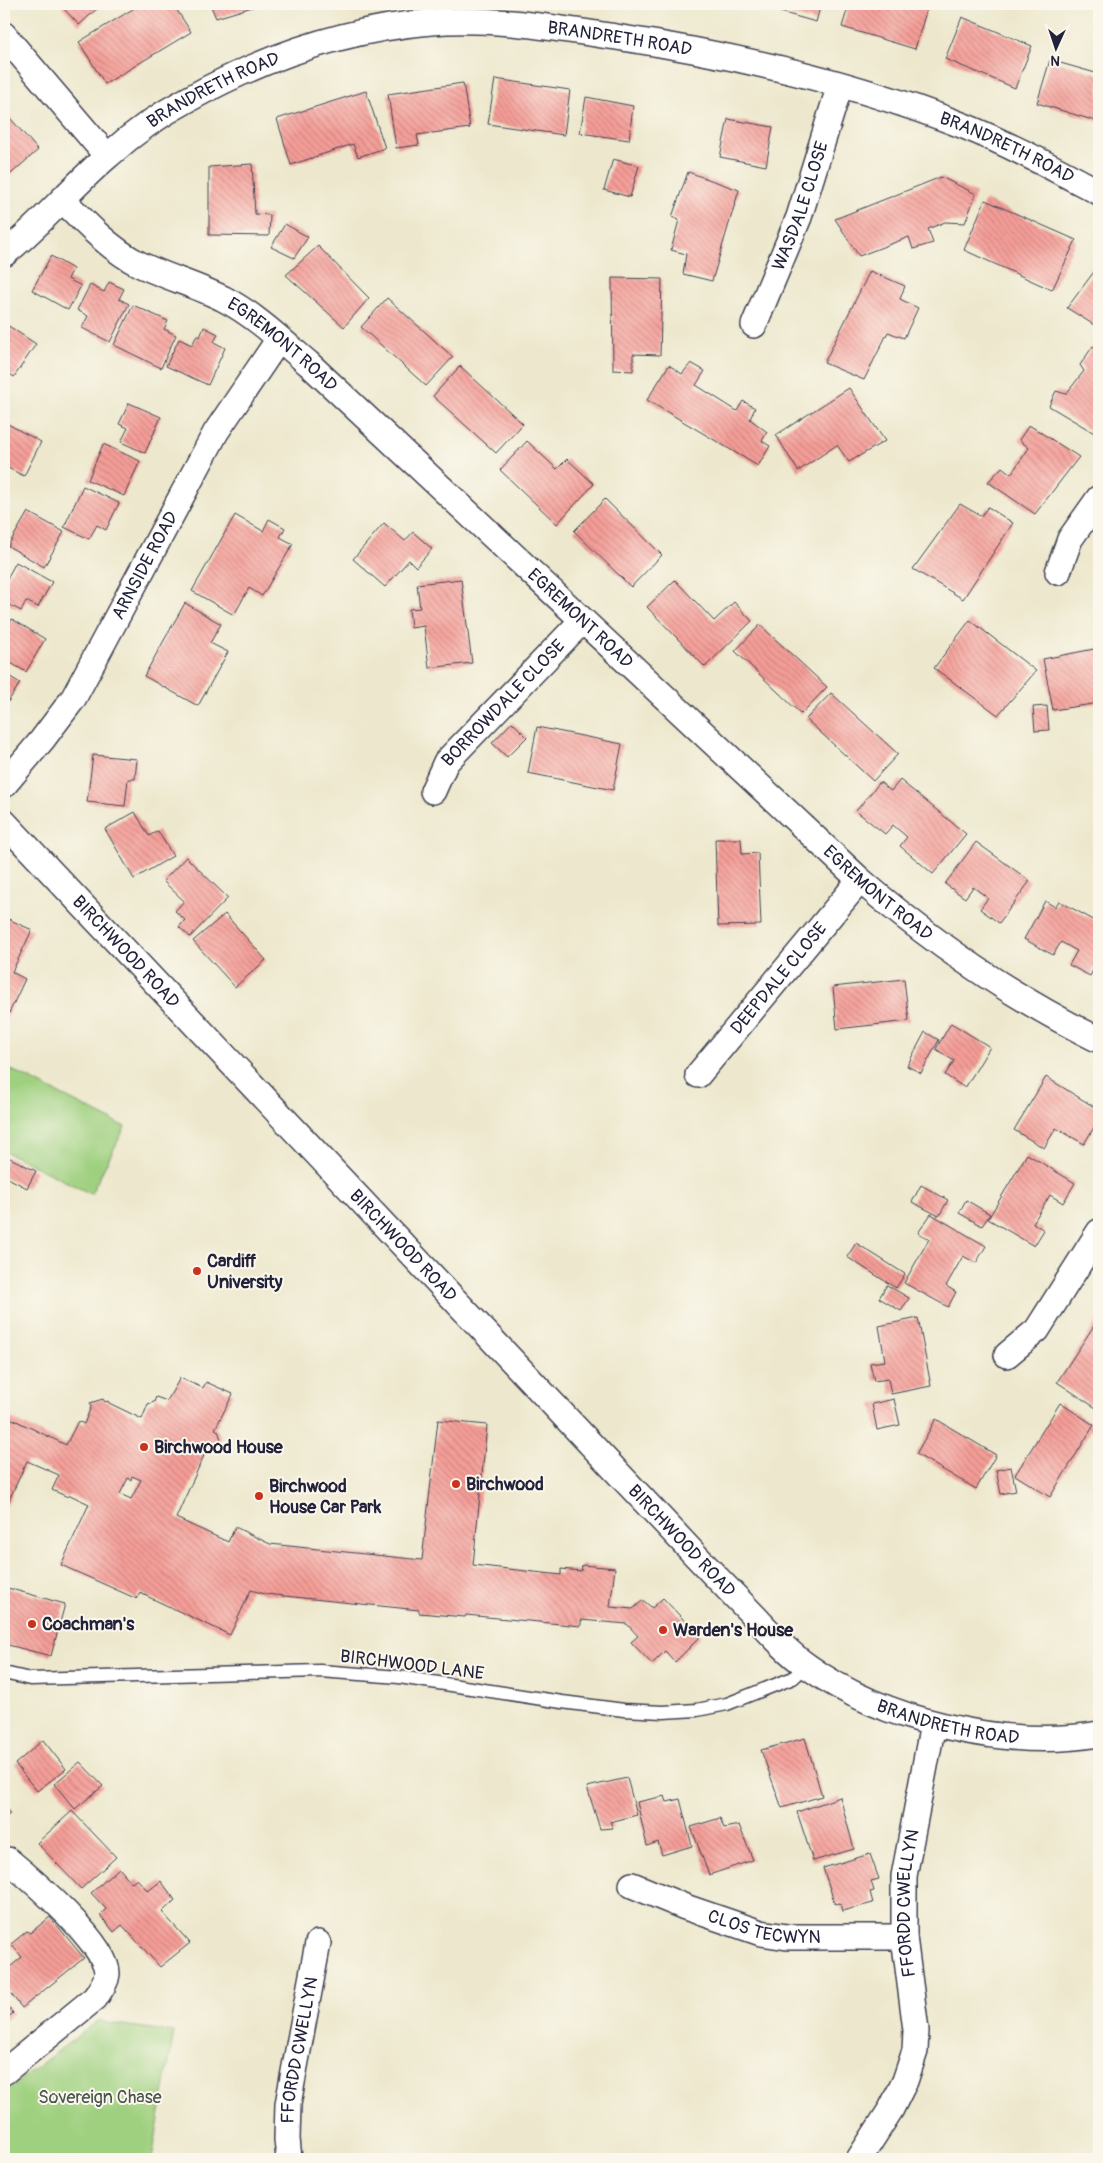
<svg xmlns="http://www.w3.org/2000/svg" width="1103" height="2163" viewBox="0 0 1103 2163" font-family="Pangolin,sans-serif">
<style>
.park{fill:#9fd07f;stroke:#60795d}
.building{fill:url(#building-back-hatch);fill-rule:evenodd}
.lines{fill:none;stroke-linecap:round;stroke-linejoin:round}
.service-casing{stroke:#404051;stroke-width:15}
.minor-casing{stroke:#404051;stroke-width:28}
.service{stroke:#fff;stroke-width:12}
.minor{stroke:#fff;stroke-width:25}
.poi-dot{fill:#c8321e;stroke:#fbf7ec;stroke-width:2}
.labels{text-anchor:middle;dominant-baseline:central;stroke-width:4;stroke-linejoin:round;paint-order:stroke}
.street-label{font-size:18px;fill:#22223b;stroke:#fbf7ec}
.poi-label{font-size:18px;font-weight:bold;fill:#22223b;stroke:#fbf7ec;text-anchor:start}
.park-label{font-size:18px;fill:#48564f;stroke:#fbf7ec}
</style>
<defs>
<pattern id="building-back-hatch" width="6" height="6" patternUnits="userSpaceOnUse" patternTransform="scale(1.25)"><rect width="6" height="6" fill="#f69e98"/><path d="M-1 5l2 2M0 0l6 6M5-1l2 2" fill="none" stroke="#c7807d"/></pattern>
</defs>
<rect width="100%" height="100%" fill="#fbf7ec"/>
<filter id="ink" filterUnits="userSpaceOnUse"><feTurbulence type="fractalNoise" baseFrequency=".02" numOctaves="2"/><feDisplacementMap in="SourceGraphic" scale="10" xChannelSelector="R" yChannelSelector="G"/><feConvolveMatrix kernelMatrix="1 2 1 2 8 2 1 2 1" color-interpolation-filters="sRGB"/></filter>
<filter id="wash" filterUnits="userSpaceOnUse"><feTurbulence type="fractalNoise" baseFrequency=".0096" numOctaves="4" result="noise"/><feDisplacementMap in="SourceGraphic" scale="20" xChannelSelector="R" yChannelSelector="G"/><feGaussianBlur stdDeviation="1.12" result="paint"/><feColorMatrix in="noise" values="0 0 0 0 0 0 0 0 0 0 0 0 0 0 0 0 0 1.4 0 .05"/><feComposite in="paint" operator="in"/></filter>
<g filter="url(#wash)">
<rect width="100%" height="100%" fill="#ede8cd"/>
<g class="park">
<polygon points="4,1066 125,1127 91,1194 4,1151"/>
<polygon points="99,2020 107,2023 174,2032 152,2159 4,2159 4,2092"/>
</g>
<g id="blocks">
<g class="building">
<polygon points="66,4 96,4 99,7 79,25 62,7"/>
<polygon points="141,4 173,4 191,32 105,84 79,42"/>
<polygon points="210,4 262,4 216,18"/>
<polygon points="752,4 821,4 816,22"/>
<polygon points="849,4 928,5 915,49 842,27"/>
<polygon points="962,17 1032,46 1015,88 945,59"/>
<polygon points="1050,60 1099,74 1099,122 1037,103"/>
<polygon points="495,79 570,90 564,135 488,124"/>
<polygon points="463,83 470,128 417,135 419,145 396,148 388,94"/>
<polygon points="366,91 385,148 358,157 353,144 291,165 277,119"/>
<polygon points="586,97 633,106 629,140 580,133"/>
<polygon points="4,111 38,150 4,180"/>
<polygon points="728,119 773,127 766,166 720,157"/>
<polygon points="613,159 639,166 630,197 604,190"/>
<polygon points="252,164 255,214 270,215 269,236 209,235 209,167"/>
<polygon points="688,172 739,190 712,281 683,274 686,254 671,250 679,220 672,217"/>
<polygon points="941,177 976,194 965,223 945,222 928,229 933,243 913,249 909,237 859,256 835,219"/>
<polygon points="985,200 1076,240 1052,290 964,250"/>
<polygon points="285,224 308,237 294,258 271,247"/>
<polygon points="318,246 369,298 344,327 286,275"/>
<polygon points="51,256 73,269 68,279 81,286 68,310 32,290"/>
<polygon points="1099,265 1099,328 1067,308"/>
<polygon points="870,271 905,286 900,299 918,308 904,338 888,332 864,380 824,363"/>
<polygon points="612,278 662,279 660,355 633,354 633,371 613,370"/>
<polygon points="109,282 124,289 119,299 129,304 110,342 82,328 88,316 77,310 90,285 104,292"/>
<polygon points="387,298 453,357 426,386 361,327"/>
<polygon points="133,305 168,321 164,329 176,335 161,368 114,345"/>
<polygon points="4,323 36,344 14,377 4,370"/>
<polygon points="204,327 218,334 214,342 225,348 208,385 166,366 179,339 192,345 197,335 200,337"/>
<polygon points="1093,346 1099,350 1099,430 1096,434 1049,406 1056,391 1066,394 1084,371 1080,365"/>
<polygon points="691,363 705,371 696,385 737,411 743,401 755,408 750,419 767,432 762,441 770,446 758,466 647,400 669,365 682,374"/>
<polygon points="460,366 523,424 496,453 433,396"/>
<polygon points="849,388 885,441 849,462 837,445 798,471 776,435"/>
<polygon points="129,403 161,417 145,453 121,442 128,428 119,424"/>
<polygon points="4,422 41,442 24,476 4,466"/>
<polygon points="1029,425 1079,457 1035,514 988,482 1002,467 1011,474 1029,448 1019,440"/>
<polygon points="527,441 557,469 567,459 594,484 557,524 500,470"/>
<polygon points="103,444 140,461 124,496 88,480"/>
<polygon points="83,486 119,503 106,530 97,525 89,539 64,527"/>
<polygon points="605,499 662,555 631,587 574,531"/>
<polygon points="960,504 981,516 988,507 1013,523 963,599 913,569"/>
<polygon points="28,512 64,532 44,567 8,546"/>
<polygon points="235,515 263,531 269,519 285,528 280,537 293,544 262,596 249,588 234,615 192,591"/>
<polygon points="384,523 405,541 413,532 432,549 416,567 409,560 385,587 353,559"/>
<polygon points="16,562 52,582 38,607 26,601 21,611 4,602 4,584"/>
<polygon points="461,579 472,663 429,668 424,626 411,628 409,609 420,608 417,584"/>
<polygon points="675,580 714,621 734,602 752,621 705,667 647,607"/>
<polygon points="185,603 221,624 210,643 228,652 198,706 144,676"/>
<polygon points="12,619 45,639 26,672 4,659 4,632"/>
<polygon points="970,620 1036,671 998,715 934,668"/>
<polygon points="760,625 827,687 801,714 735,651"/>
<polygon points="1099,648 1099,703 1053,710 1043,659"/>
<polygon points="4,673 20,683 4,708"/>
<polygon points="831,693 898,754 873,781 806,719"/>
<polygon points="1047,706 1049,730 1035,731 1033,707"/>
<polygon points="512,722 527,737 507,757 492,743"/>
<polygon points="537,727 622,744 613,790 528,773"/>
<polygon points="93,755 137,759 135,779 128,779 125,806 87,802"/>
<polygon points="900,780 966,834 933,874 900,846 907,837 893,825 885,834 856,811 880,782 891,791"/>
<polygon points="135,812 149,836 158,831 173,856 134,879 105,829"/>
<polygon points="715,839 741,839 742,854 758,853 761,925 718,926"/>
<polygon points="976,842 1030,881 999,923 980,909 988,898 973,887 965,898 945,884"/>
<polygon points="186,857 228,898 190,937 179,927 185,920 175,911 184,901 163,881"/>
<polygon points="1045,901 1055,907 1059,901 1099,923 1099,959 1090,976 1069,965 1077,951 1061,942 1053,955 1024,939"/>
<polygon points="225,914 266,960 235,987 193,941"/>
<polygon points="4,917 32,930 12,972 25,979 4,1024"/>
<polygon points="904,979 909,1021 837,1029 833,987"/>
<polygon points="951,1023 990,1047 965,1088 945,1075 954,1061 936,1049"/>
<polygon points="925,1032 939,1040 921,1073 907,1066"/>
<polygon points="1046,1077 1099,1110 1099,1119 1084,1144 1056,1128 1044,1148 1014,1130"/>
<polygon points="1027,1154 1075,1183 1063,1203 1050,1195 1033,1223 1044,1230 1034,1246 988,1219"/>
<polygon points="8,1157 36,1171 27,1188 4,1176 4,1165"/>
<polygon points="921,1185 948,1200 939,1216 912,1202"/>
<polygon points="966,1200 990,1214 982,1226 959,1213"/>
<polygon points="931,1214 986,1246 976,1263 963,1256 946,1286 956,1292 948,1307 904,1283 929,1239 918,1233"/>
<polygon points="856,1243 905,1274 896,1288 847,1257"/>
<polygon points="887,1285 909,1298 901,1311 879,1298"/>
<polygon points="918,1318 931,1386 891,1394 888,1379 874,1381 870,1363 885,1361 879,1326"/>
<polygon points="1099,1318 1099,1410 1057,1382"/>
<path d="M180,1378l23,10 3,-6 27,12 -18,35 3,2 3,8 -6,11 -9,1 -30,67 52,24 7,-15 35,17 152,16 16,-140 49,5 -14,140 88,10v-6l20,2 1,-6 33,3 -5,39 23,2 10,-9 9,8 11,-10 37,39 -25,25 -10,-11 -13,13 -21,-22 7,-6 -11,-12 -46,-4v6l-115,-11 -1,2 -46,-4v-3l-154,-16 -14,-4 -21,45 -90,-42 -3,6 -76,-34 28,-61 -19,-9 -2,2 -16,-7 7,-15 -32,-14 -23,50v-96l62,30 12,-24 6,3 7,-17 -1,-4 13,-4 2,3 3,-1 1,2 33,16 6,-15 6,-2 2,-5 11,4zM132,1476l9,4 -10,19 -11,-5 8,-16 3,2z"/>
<polygon points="894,1399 900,1425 877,1430 872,1404"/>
<polygon points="1060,1403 1094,1425 1050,1497 1015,1475"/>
<polygon points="936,1419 996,1455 976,1489 916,1454"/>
<polygon points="1011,1467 1016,1491 1001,1494 996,1470"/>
<polygon points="4,1587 65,1604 51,1656 4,1644"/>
<polygon points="805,1738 822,1796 782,1808 761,1750"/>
<polygon points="43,1740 66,1769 37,1791 15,1764"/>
<polygon points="80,1762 103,1786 75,1809 54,1784"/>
<polygon points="627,1778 637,1815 610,1822 613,1828 600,1829 587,1787"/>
<polygon points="665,1796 667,1802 680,1799 692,1846 662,1855 658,1842 647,1846 637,1802"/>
<polygon points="840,1797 854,1849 813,1861 797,1812"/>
<polygon points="4,1805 10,1814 4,1818"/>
<polygon points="72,1811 116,1857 81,1889 37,1843"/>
<polygon points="720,1818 724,1828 739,1825 753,1860 709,1875 691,1827"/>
<polygon points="870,1854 879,1879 871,1881 874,1891 870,1892 873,1903 842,1911 840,1903 835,1904 823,1868"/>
<polygon points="119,1868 132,1883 137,1879 148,1891 161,1881 175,1900 162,1912 190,1943 160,1967 122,1925 114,1932 100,1915 106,1909 91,1893"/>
<polygon points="50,1917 84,1958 22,2008 4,1985 4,1972 22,1957 11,1944 27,1931 30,1933"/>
<polygon points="4,2002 13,2013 4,2022"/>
</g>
</g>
</g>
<g filter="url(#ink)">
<use href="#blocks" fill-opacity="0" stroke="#404051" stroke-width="1"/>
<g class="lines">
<defs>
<polyline id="service" points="4,1673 30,1679 320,1671 399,1677 562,1702 624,1710 663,1712 697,1710 727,1704 793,1678 806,1666"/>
<g id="minor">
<polyline points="4,35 107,156"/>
<path id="s1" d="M63,200c21,22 48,50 76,64 27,13 57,21 85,35 31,16 58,42 85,65l551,516c72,62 154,118 239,160"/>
<path id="s2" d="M4,254c38,-30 68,-68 105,-99 23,-21 50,-40 78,-55 75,-42 159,-71 244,-78 62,-5 124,6 185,15 119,18 237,45 348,89 47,19 91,43 135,66"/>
<path id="s3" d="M754,325l45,-108 41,-132"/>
<polyline points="1058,572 1070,539 1099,498"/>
<path id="s4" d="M4,785l38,-45 31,-41 143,-267 63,-93"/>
<path id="s5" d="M433,791l13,-29 136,-141"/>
<path id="s6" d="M4,822l680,721c23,25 47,49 71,74 16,17 32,35 52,49 76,55 200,84 292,68"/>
<path id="s7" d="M698,1075l162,-195"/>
<polyline points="1007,1355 1037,1330 1099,1232"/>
<path id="s8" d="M632,1885l53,22 76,26 26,4h117"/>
<path d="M4,2072l91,-74c5,-8 11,-15 12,-24 2,-28 -77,-96 -99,-114"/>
<path id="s9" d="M289,2159l-2,-20 1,-35 30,-161"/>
<path id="s10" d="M859,2159l32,-50 14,-28 10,-30 1,-21 -12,-93v-61l29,-152"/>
</g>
</defs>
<use href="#service" class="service-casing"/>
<use href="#minor" class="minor-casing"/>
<use href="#service" class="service"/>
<use href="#minor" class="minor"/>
</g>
</g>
<g class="poi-dot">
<circle cx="197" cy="1271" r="5"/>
<circle cx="144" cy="1447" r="5"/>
<circle cx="456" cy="1484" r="5"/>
<circle cx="259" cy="1496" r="5"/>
<circle cx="32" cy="1624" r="5"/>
<circle cx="663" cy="1630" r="5"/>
</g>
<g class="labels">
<g class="street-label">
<text stroke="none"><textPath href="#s2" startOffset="688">BRANDRETH ROAD</textPath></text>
<text stroke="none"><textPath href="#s2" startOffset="268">BRANDRETH ROAD</textPath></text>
<text stroke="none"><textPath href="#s2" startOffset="1092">BRANDRETH ROAD</textPath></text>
<text stroke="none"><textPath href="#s3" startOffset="128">WASDALE CLOSE</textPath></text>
<text stroke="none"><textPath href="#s1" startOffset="266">EGREMONT ROAD</textPath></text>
<text stroke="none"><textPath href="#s4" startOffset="262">ARNSIDE ROAD</textPath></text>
<text stroke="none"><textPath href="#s1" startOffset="671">EGREMONT ROAD</textPath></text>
<text stroke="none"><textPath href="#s5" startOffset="114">BORROWDALE CLOSE</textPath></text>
<text stroke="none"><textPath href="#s1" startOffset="1076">EGREMONT ROAD</textPath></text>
<text stroke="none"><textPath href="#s6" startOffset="178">BIRCHWOOD ROAD</textPath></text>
<text stroke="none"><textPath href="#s7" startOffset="126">DEEPDALE CLOSE</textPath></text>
<text stroke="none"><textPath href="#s6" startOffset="582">BIRCHWOOD ROAD</textPath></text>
<text stroke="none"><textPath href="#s6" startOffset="988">BIRCHWOOD ROAD</textPath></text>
<text transform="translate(412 1665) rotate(7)">BIRCHWOOD LANE</text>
<text stroke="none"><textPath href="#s6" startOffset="1319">BRANDRETH ROAD</textPath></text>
<text stroke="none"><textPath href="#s10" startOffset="271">FFORDD CWELLYN</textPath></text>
<text stroke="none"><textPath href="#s8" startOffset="140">CLOS TECWYN</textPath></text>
<text stroke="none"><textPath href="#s9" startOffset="110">FFORDD CWELLYN</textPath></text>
</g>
<g class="poi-label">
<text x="207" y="1261">Cardiff<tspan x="207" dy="21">University</tspan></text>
<text x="154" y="1447">Birchwood House</text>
<text x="466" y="1484">Birchwood</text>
<text x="269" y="1486">Birchwood<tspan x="269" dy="21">House Car Park</tspan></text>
<text x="42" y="1624">Coachman's</text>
<text x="673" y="1630">Warden's House</text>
</g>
<g class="park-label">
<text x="100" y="2097">Sovereign Chase</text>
</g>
</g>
<rect width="1103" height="2163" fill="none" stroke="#fbf7ec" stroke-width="20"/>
<g transform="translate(1056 48) rotate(183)" stroke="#fbf7ec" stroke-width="4" paint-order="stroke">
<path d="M0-4L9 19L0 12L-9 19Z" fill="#22223b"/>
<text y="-8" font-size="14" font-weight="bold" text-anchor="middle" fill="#22223b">N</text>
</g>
</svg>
